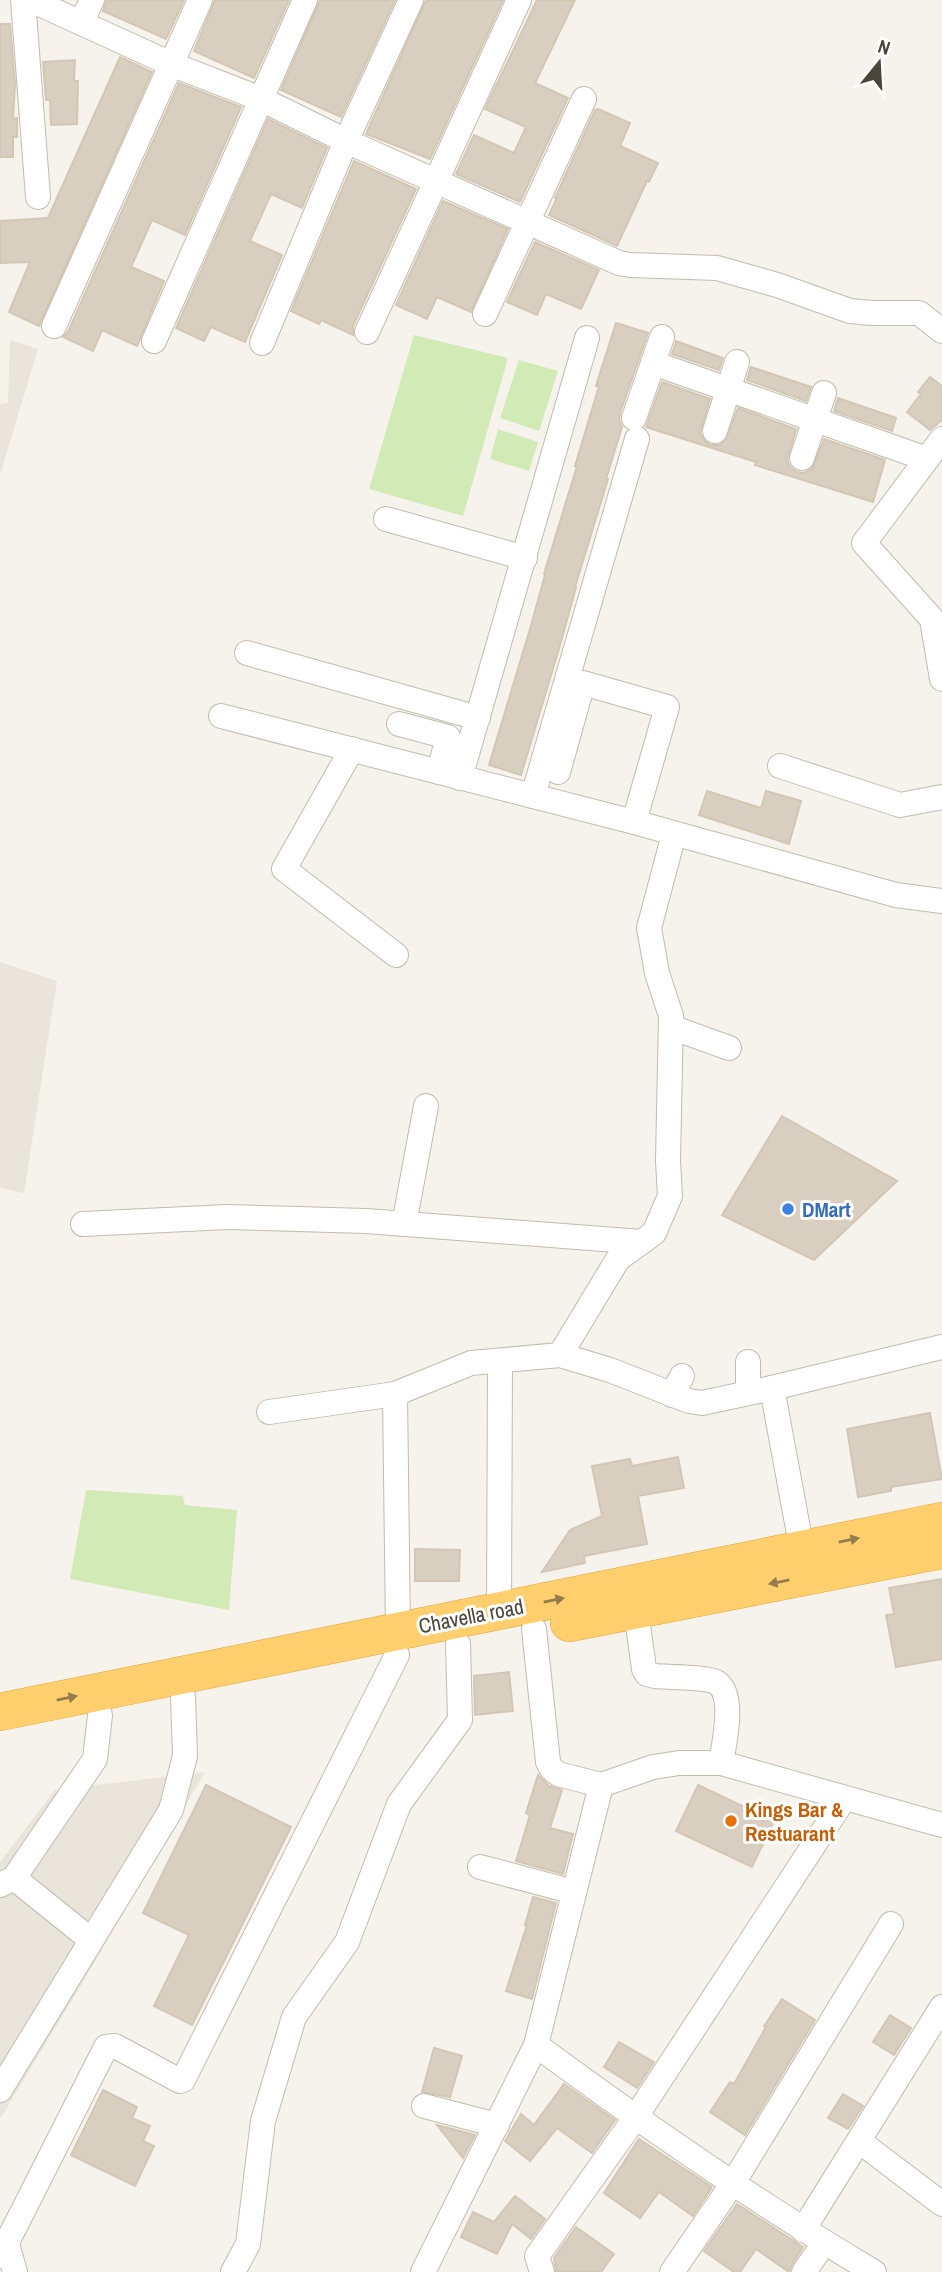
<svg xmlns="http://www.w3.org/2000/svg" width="942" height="2272" viewBox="0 0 942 2272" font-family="'Archivo Narrow',sans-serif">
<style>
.residential{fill:#eae5da}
.green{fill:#d2eab5}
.building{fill:#d8cfc1;stroke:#d3c7b4;stroke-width:2}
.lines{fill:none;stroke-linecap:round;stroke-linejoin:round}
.minor-casing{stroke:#c2bbae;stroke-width:26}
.highway-casing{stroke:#e0a43c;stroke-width:38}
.minor{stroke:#fff;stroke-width:24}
.highway{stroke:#ffcf6e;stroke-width:37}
.oneway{fill:#937c4e}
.shop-dot{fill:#3f7fe0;stroke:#fff;stroke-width:2.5}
.food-dot{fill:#e8710a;stroke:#fff;stroke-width:2.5}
.labels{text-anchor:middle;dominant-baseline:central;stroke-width:6;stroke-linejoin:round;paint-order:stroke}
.shop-label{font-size:21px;font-weight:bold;fill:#366cbe;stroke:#fff;text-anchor:start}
.street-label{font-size:21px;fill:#4b4439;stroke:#fff}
.food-label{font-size:21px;font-weight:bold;fill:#c56008;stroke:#fff;text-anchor:start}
</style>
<rect width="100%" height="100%" fill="#f6f3ec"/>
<g class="residential">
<polygon points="10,340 38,349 0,475 0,404 8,403"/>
<polygon points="0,962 57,981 24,1193 0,1188"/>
<polygon points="205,1772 76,1994 0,2119 0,1862 55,1790"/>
</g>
<g class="green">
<polygon points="414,335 508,358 463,516 369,489"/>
<polygon points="519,360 558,371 539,431 500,418"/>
<polygon points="498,429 538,442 529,471 490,459"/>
<polygon points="86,1490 183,1496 185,1505 237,1510 229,1610 70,1579"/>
</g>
<g class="building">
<polygon points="107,0 184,0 166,39 103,11"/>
<polygon points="215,0 289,0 254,78 194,51"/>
<polygon points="320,0 395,0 341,117 281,90"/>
<polygon points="426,0 503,0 430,159 366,134"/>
<polygon points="537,0 575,0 535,83 568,98 520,202 456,174 474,135 514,153 526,127 485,109"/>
<polygon points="0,24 10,24 15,84 13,119 17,118 17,137 13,137 13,157 0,157"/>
<polygon points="120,57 152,72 39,326 9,312 30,262 0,263 0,221 48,218"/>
<polygon points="75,60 74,81 78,81 77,124 51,125 50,100 46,100 43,62"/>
<polygon points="179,83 241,107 185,235 152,220 131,267 164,281 137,346 102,330 93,351 63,337 68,332"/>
<polygon points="598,109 630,123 620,146 658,163 649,182 647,181 617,246 549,215 557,198 555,198 595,110"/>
<polygon points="268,119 327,148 302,208 271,194 250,241 282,255 245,342 211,327 204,341 176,328"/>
<polygon points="354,161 416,189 353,326 353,335 321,320 319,324 291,311"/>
<polygon points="443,201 508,229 471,312 437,297 427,319 396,305"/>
<polygon points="535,242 599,270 581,309 546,294 537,315 507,302"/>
<polygon points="616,323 648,333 620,413 619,420 622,427 606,479 608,479 575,587 576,587 561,642 521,775 489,765 530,629 545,575 544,574 577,466 575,466 599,386 596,386"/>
<polygon points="676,341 723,358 719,370 672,354"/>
<polygon points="751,367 811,387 806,401 747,380"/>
<polygon points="930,377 942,386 942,420 930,430 907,412 921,394 918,392"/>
<polygon points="662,382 710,399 700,433 704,440 710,445 719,445 725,441 738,408 796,429 787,460 790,467 797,472 804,473 812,469 824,439 885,460 873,502 755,465 756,462 646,427"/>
<polygon points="838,398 896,418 892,431 834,411"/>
<polygon points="707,791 761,808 766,791 801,801 789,844 699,815"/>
<polygon points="782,1116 897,1181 814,1260 722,1215"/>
<polygon points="930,1413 942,1479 891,1487 891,1491 858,1497 847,1429"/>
<polygon points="678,1457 684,1488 638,1496 647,1544 584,1556 585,1563 542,1572 570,1530 602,1516 592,1466 630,1459 632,1466"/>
<polygon points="415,1549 460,1550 459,1581 415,1581"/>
<polygon points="942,1579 942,1659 896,1667 886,1615 894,1614 889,1588"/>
<polygon points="509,1672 513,1711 475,1715 474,1676"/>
<polygon points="538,1775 549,1786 562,1790 550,1828 573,1834 563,1874 516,1861 530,1815 526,1813"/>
<polygon points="206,1785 291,1827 192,2025 154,2006 189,1935 143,1913"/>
<polygon points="698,1785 774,1821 752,1867 676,1831"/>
<polygon points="533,1897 556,1903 532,1999 506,1991 527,1925 525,1925"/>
<polygon points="782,1999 815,2020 745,2135 710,2112 730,2082 734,2084 766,2027 764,2026"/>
<polygon points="890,2015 911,2028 894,2055 873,2042"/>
<polygon points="619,2042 654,2062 637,2088 604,2067"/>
<polygon points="434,2048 462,2056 450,2097 422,2092"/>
<polygon points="564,2084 615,2120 592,2153 557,2128 530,2161 505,2141 521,2114 534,2125"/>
<polygon points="103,2090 137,2107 132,2118 150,2126 143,2141 154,2146 135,2186 71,2155"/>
<polygon points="843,2094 863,2106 848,2129 828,2118"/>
<polygon points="437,2125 475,2135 463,2158"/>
<polygon points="639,2139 712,2187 693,2216 659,2192 640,2218 604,2193"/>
<polygon points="515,2196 545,2219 531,2239 512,2224 497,2254 461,2237 473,2212 494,2222"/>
<polygon points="737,2204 803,2247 792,2264 789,2272 756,2249 740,2272 734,2272 704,2251"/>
<polygon points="576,2227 614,2254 601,2272 556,2272 554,2258"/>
</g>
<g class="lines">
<defs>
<g id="minor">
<polyline points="23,0 38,197"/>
<polyline points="31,0 171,64 261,99 346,141 619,263 630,265 717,268 777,285 850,311 872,313 919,313 942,331"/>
<polyline points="81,23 92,0"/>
<polyline points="485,314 584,99"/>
<polyline points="54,326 200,0"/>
<polyline points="367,332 519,0"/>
<polyline points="154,341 305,0"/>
<polyline points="262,343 346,141 411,0"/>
<polyline points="653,363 662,337"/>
<polyline points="634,418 653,363 927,459"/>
<polyline points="715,431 737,362"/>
<polyline points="942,439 864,543 932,619 942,679"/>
<polyline points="802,458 824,393"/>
<polyline points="386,519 525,558"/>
<polyline points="247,653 478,718"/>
<polyline points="221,716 634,822 896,895 942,901"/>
<polyline points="399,724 448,737 439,772"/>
<polyline points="352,749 284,869 396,955"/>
<polyline points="780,766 900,805 942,797"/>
<polyline points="558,772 583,683 667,707 634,822"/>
<polyline points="460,778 587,338"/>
<polyline points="533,796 637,439"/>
<polyline points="671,1027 729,1048"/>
<polyline points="83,1224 227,1217 366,1221 642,1242"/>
<polyline points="404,1224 426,1106"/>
<polyline points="560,1355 618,1259 654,1233 670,1196 668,1161 671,1016 657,973 649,928 674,834"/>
<polyline points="748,1392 748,1362"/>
<polyline points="395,1394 398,1631"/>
<polyline points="672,1395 682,1376"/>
<polyline points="269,1412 395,1394 471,1363 560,1355 610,1370 689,1401 702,1403 772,1388"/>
<polyline points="802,1550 772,1388 942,1347"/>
<path d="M636,1610l8,59 3,5 8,2c12,1 52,1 61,6 20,12 8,62 5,81"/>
<polyline points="499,1611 500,1361"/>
<polyline points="534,1629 548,1762 551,1768 558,1774 601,1785 653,1767 679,1763 721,1763 942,1825"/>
<polyline points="480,1867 574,1892"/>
<polyline points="14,1878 95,1759 100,1715"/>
<polyline points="0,1885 14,1878 91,1940"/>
<path d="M536,2045c110,81 221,158 338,227"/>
<polyline points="0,2090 171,1810 185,1756 183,1697"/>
<polyline points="424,2106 497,2125"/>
<polyline points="859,2141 942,2204"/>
<polyline points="803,2230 942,2007"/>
<polyline points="7,2244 15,2272"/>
<polyline points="0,2256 106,2047 115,2046 180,2081 183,2080 397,1655"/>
<polyline points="233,2272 248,2244 263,2121 294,2017 347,1942 399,1804 460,1720 458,1644"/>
<polyline points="423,2272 536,2045 601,1785"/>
<polyline points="542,2272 537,2256 635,2118 844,1799"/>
<polyline points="672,2272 733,2183 891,1924"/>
<polyline points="804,2272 824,2243"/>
</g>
<g id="highway">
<polyline points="569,1623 942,1550"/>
<polyline points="0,1712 942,1521"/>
</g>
</defs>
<use href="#minor" class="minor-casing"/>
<use href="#highway" class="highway-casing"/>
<use href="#minor" class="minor"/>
<use href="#highway" class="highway"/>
</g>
<defs><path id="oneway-solid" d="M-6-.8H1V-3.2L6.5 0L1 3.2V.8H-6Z" transform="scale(1.75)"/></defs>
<g class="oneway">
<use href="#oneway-solid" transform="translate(849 1540) rotate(-12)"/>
<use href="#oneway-solid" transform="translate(779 1582) rotate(169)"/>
<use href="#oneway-solid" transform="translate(554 1600) rotate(-11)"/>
<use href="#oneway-solid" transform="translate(67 1698) rotate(-11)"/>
</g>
<circle class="shop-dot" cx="788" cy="1209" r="7"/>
<circle class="food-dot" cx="731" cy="1821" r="7"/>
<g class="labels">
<g class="shop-label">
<text x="802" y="1209">DMart</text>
</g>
<g class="street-label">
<text transform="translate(471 1616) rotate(-11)">Chavella road</text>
</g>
<g class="food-label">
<text x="745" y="1809">Kings Bar &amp;<tspan x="745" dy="24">Restuarant</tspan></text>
</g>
</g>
<g transform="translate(879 63) rotate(18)" stroke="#ffffff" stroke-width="5" paint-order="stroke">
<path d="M0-5L12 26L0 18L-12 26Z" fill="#4b4439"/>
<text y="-10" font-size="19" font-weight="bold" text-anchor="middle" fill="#4b4439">N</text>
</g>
</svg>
